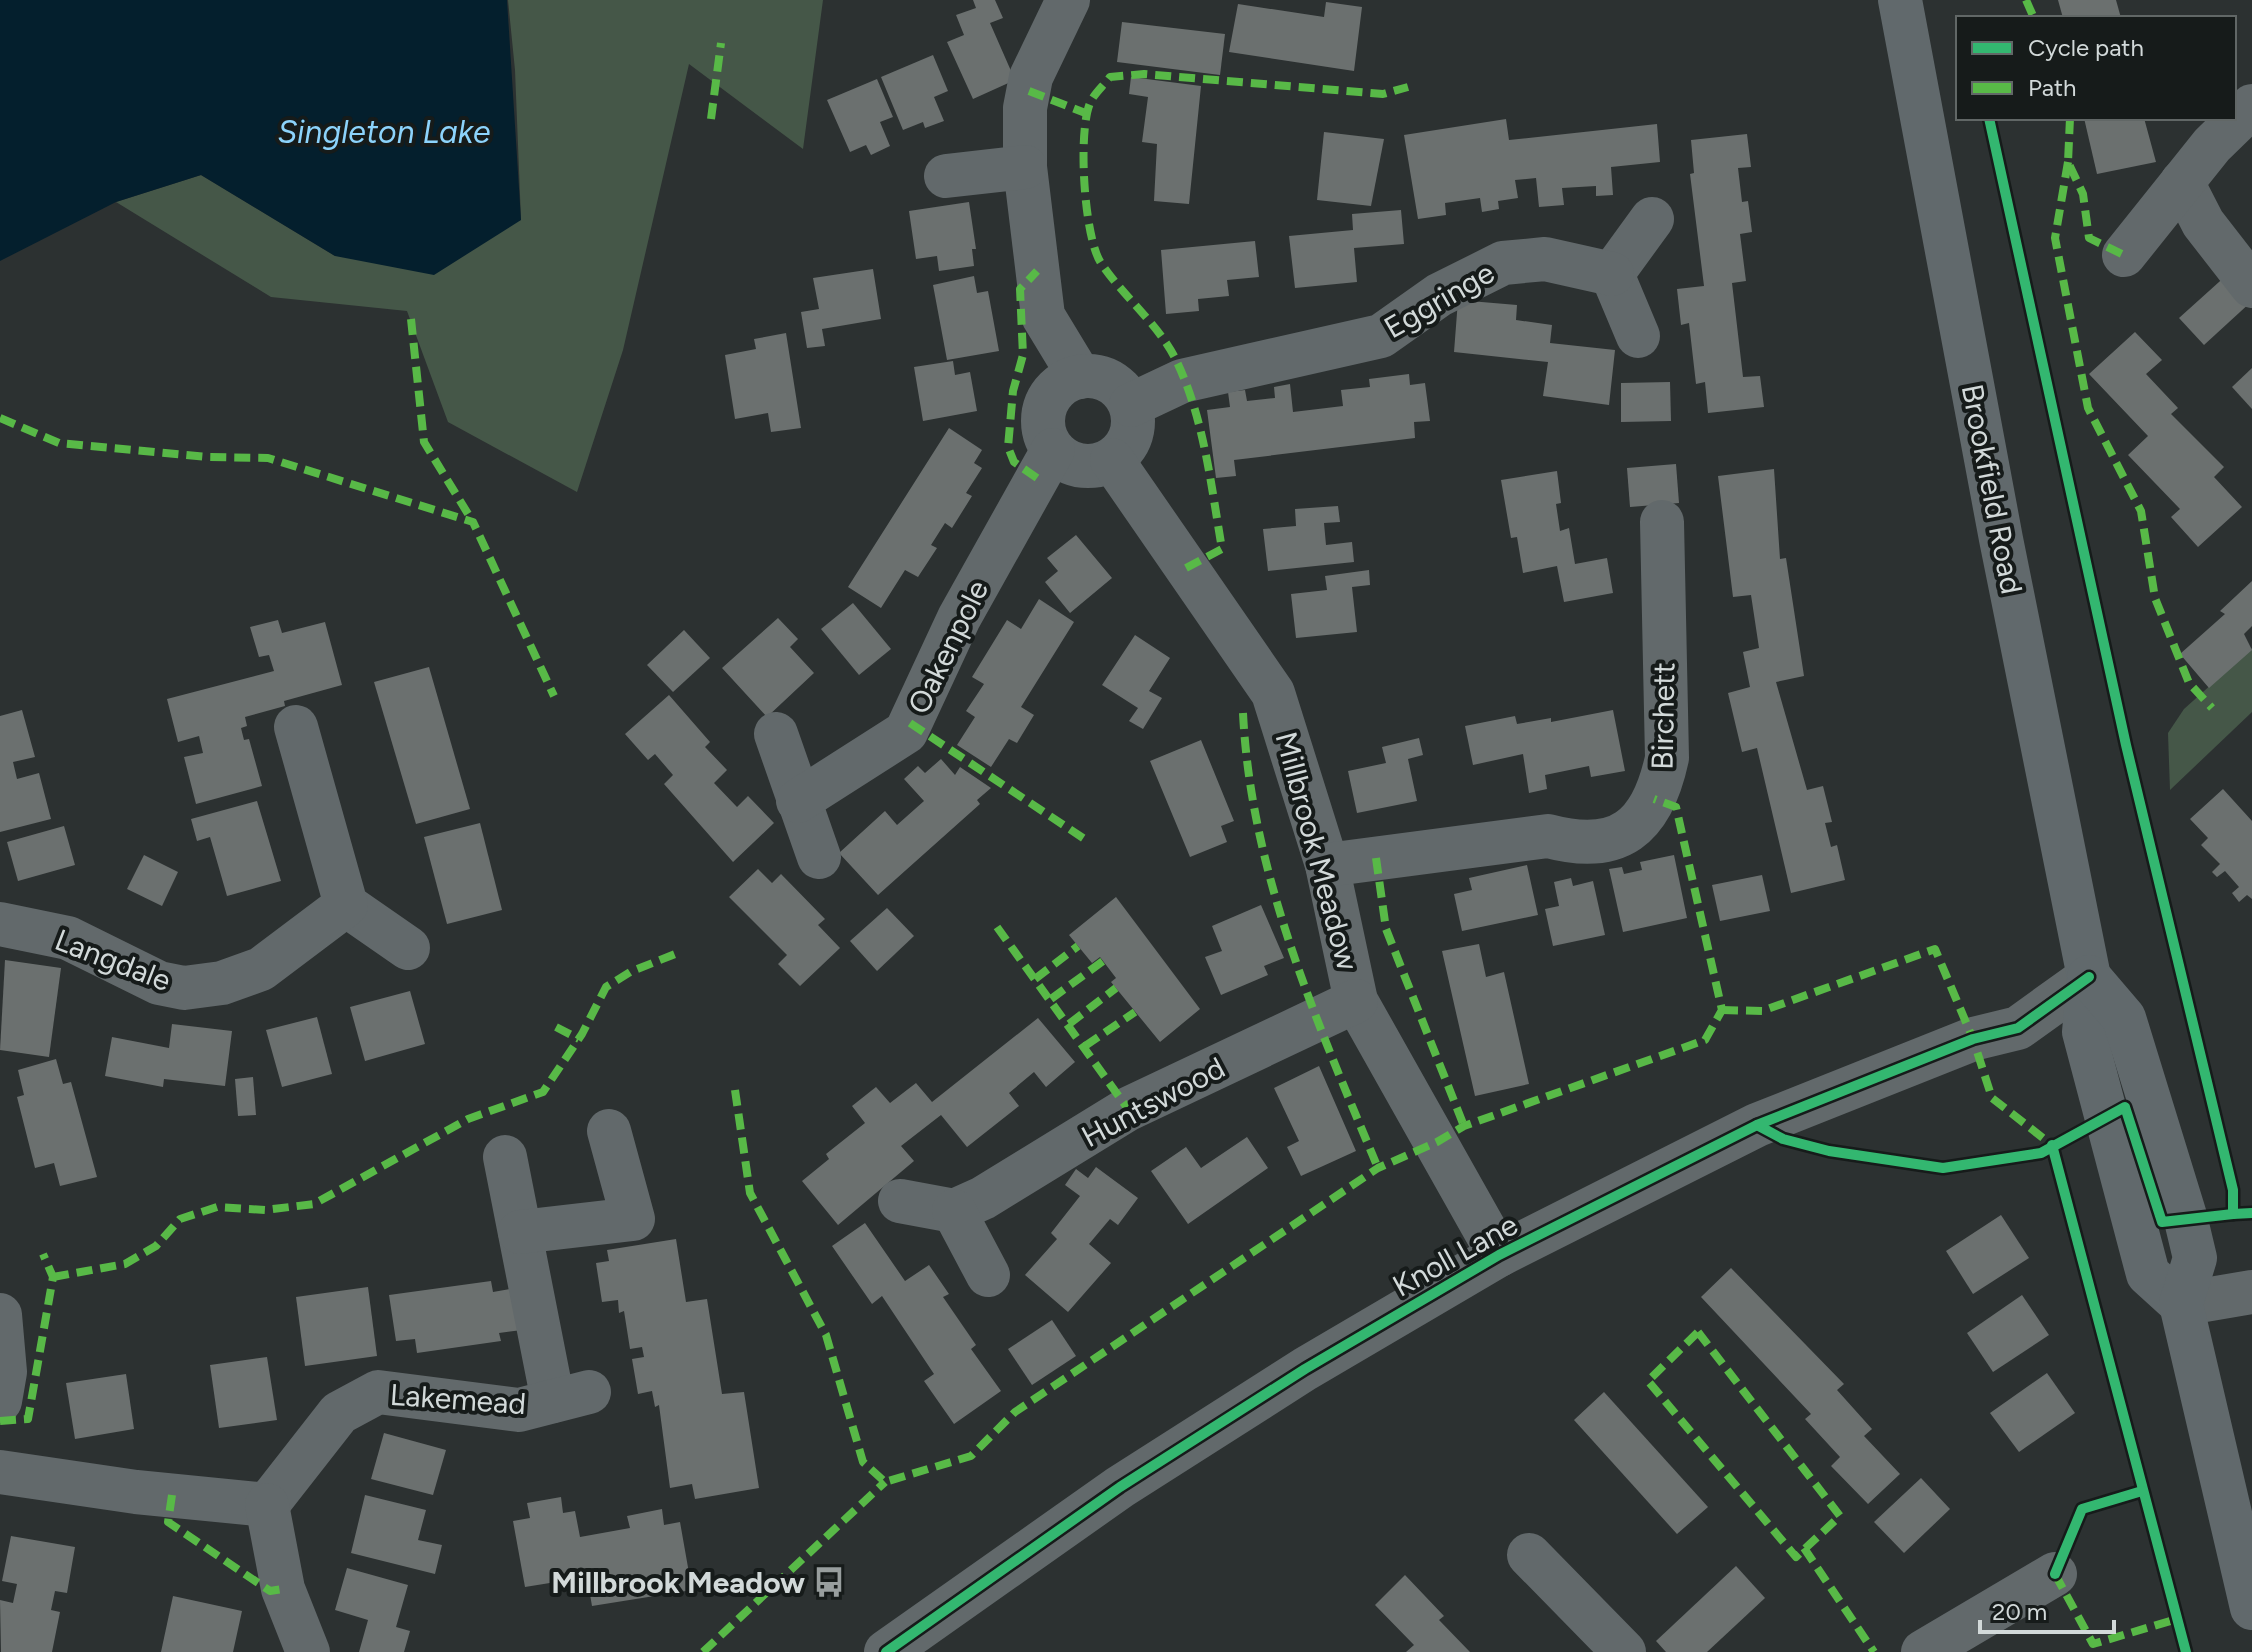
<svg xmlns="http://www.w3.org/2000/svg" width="2252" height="1652" viewBox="0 0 2252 1652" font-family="Figtree,sans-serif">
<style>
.green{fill:#455748}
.water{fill:#041f2d}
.building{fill:#6b706f}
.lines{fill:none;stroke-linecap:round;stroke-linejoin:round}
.minor{stroke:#62696b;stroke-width:44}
.major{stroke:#61696c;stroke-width:44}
.quiet{stroke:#58b947;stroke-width:8;stroke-dasharray:16 8;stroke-linecap:butt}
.cycleway-casing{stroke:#161b1a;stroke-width:15}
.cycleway{stroke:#33b770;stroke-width:10}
.labels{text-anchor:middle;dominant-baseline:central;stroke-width:8;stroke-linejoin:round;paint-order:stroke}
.street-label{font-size:30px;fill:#d2d9d9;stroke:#161b1a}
.poi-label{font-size:30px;font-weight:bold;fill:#d2d9d9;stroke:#161b1a;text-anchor:end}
.water-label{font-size:32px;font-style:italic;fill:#8cd3fb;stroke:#161b1a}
</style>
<rect width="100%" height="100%" fill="#2c3131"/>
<g class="green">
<polygon points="508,0 823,0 803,149 689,64 623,350 577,492 448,422 407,311 271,297 116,202 201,175 335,256 521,220 515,70"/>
<polygon points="2252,648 2252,712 2170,790 2168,733 2184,709"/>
</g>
<polygon class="water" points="0,0 507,0 521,220 434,275 335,256 201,175 116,202 0,261"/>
<g class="building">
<polygon points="973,0 995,0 1003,18 990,23 1015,80 973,99 947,42 964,35 956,15 976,8"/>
<polygon points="2058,0 2116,0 2121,18 2063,18"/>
<polygon points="1326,2 1362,7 1354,71 1229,52 1238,4 1324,17"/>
<polygon points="1122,22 1225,34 1220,75 1117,62"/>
<polygon points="933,55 948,91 934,97 944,121 925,128 923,122 903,130 881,77"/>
<polygon points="1131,77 1201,86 1189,204 1154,201 1157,144 1142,142 1148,97 1129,94"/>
<polygon points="877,79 893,117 880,122 890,146 871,155 866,145 850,152 827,100"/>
<polygon points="2084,118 2144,118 2156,162 2097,174"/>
<polygon points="1506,119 1509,140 1657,124 1660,162 1611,167 1613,195 1596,196 1596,186 1562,188 1564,205 1539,207 1536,178 1515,180 1518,198 1498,201 1499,209 1482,212 1480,198 1445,203 1446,215 1418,219 1404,135"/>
<polygon points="1324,132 1384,139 1371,206 1317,200"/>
<polygon points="1747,134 1751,167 1738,168 1742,202 1748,201 1752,232 1740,234 1746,281 1732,283 1743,377 1760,376 1764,407 1708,413 1705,382 1696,384 1689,323 1681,325 1677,289 1704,286 1690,174 1694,173 1691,140"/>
<polygon points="969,202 976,249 972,249 974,266 939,271 937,256 916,259 909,211"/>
<polygon points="1401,210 1404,244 1354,248 1357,282 1295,288 1289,236 1353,230 1352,214"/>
<polygon points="1255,241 1259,277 1227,280 1229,296 1198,299 1199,311 1166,314 1161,250"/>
<polygon points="873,269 881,319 822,329 825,346 807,348 801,312 819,309 813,278"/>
<polygon points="2229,273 2252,301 2204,345 2179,318"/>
<polygon points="974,276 977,293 988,291 999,351 947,360 933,285"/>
<polygon points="1458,300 1517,305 1516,320 1552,325 1550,343 1615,350 1609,405 1543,396 1548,362 1454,352"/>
<polygon points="2135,332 2162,360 2146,374 2178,408 2171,414 2224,467 2214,477 2242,507 2198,547 2171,517 2180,509 2128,455 2148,436 2089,374"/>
<polygon points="786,333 801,428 771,432 768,413 735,419 725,355 756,349 754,339"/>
<polygon points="953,361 955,375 970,372 977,411 923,421 914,367"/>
<polygon points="2252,368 2252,409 2232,387"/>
<polygon points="1409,374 1410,385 1425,383 1430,421 1414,422 1415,438 1234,460 1236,476 1216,478 1207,410 1230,407 1228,392 1245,390 1247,401 1275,398 1274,387 1290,384 1293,412 1343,406 1341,390 1370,387 1369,379"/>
<polygon points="1670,382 1671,421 1621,422 1621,383"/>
<polygon points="949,428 982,450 974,463 982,468 966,493 972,496 952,528 945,523 931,545 937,548 918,577 905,570 881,608 848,587"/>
<polygon points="1676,464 1679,503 1630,507 1627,468"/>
<polygon points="1774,469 1780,559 1786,558 1804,676 1776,682 1807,790 1823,786 1832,822 1825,823 1831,847 1837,845 1845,880 1791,893 1757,748 1742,752 1728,693 1750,687 1743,652 1759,648 1751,595 1733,597 1718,476"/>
<polygon points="1557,471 1561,503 1556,504 1560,531 1569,528 1575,564 1607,558 1613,593 1564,602 1557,566 1523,573 1517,537 1511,538 1501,480"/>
<polygon points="1338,506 1340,522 1324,523 1326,545 1352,542 1354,562 1268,571 1263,529 1296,526 1295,509"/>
<polygon points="1076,535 1112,578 1070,613 1045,582 1058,571 1047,558"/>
<polygon points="1369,570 1370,585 1352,587 1357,632 1296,638 1291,594 1327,590 1325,576"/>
<polygon points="2252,581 2252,626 2244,634 2252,650 2209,688 2180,654 2225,614 2220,611"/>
<polygon points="1039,599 1074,622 1021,707 1034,715 1017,743 1009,739 991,767 957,745 975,717 966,711 984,684 972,677 1007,620 1021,629"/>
<polygon points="853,603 891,649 859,675 821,629"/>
<polygon points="778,618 798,639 790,647 814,673 767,717 722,668"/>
<polygon points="278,620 282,633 325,622 342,685 284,701 285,706 245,717 247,726 241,728 244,740 249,739 262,786 196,804 184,757 203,753 199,736 178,742 167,699 274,671 269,655 259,657 250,627"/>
<polygon points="684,630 710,658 673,692 647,665"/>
<polygon points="1135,635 1170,658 1149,691 1162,698 1143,729 1129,721 1138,708 1102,685"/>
<polygon points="429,667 470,809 416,824 374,682"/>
<polygon points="669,695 710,742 705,747 727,770 714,783 737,807 748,796 774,823 733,862 664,784 673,775 655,754 648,760 625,734"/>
<polygon points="22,710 35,757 13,762 17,779 39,773 51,819 0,832 0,716"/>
<polygon points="1613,710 1625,771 1591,777 1589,766 1545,775 1547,789 1529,793 1523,754 1473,765 1465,726 1515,716 1517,724 1551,718 1551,722"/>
<polygon points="1419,738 1423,755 1408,759 1417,801 1357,813 1348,771 1386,763 1382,747"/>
<polygon points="1201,740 1234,821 1221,826 1227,842 1190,857 1150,761"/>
<polygon points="941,759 955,775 960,767 991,788 977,800 980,804 878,895 839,853 885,811 897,825 924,801 904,779 918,766 925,773"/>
<polygon points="2223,789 2252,821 2252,899 2247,895 2239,902 2232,893 2239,887 2225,871 2217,877 2212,872 2220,864 2201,845 2208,838 2190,819"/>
<polygon points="257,801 281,881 227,896 210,837 197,841 191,819"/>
<polygon points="480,823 502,910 447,924 424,837"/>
<polygon points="64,826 75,865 18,881 7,842"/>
<polygon points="144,855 178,872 162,906 127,889"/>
<polygon points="1674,855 1687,918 1623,932 1609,869 1622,867 1624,874 1642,870 1640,862"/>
<polygon points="1527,865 1538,915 1462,931 1454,894 1472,890 1469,878"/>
<polygon points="758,869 772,883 781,874 825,919 818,925 840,948 800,986 778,964 787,955 729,897"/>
<polygon points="1762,875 1770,911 1720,921 1712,885"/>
<polygon points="1571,878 1573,886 1593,881 1605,935 1553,946 1545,909 1559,906 1554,882"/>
<polygon points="1116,897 1200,1009 1160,1042 1111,982 1116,978 1100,957 1092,963 1069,935"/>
<polygon points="1261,905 1284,958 1264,966 1268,975 1221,995 1205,957 1222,951 1212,926"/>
<polygon points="887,908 914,936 877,971 850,941"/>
<polygon points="1479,944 1486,977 1504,972 1529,1084 1475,1096 1442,951"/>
<polygon points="5,960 61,968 49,1057 0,1050"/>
<polygon points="410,991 425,1044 365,1061 350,1007"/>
<polygon points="317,1017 332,1074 282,1087 266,1030"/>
<polygon points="1038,1018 1075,1062 1046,1087 1034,1072 1009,1093 1019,1106 967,1147 941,1115 901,1146 914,1161 838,1225 802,1181 829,1159 826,1154 865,1123 852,1106 876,1087 890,1103 916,1083 932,1102"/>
<polygon points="172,1024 232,1031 225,1086 164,1079 163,1087 105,1076 112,1037 169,1048"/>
<polygon points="56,1059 63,1084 71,1082 97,1177 60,1186 54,1163 35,1168 17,1097 24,1095 18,1070"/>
<polygon points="1319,1066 1356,1151 1301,1176 1287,1147 1299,1141 1274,1088"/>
<polygon points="253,1077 256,1115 238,1116 235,1079"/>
<polygon points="1247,1137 1268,1168 1188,1224 1151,1171 1186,1147 1201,1168"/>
<polygon points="1096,1167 1138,1198 1118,1225 1110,1219 1089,1244 1111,1263 1068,1312 1025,1275 1057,1239 1051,1233 1080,1196 1065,1185 1076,1169 1088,1178"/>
<polygon points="2001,1215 2029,1258 1973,1294 1946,1251"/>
<polygon points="865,1223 905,1281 929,1265 949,1294 943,1297 976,1345 971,1349 1001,1391 954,1424 924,1381 934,1374 882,1296 872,1304 832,1246"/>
<polygon points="676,1239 686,1302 707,1299 722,1394 744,1392 759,1488 695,1499 692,1484 670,1488 659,1405 655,1407 652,1391 638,1394 632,1359 644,1357 642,1347 630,1349 624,1311 619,1313 618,1300 602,1302 596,1263 609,1261 607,1250"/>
<polygon points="1731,1268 1844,1384 1837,1390 1872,1429 1864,1436 1900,1474 1868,1504 1831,1466 1840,1457 1805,1419 1811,1414 1701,1297"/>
<polygon points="491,1281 493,1292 516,1288 522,1330 499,1333 501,1341 417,1353 415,1339 396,1341 389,1295"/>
<polygon points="368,1287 377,1356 305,1366 296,1297"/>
<polygon points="2022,1295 2049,1335 1993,1372 1967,1333"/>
<polygon points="1052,1320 1076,1356 1032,1385 1008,1349"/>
<polygon points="267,1357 277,1420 219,1428 210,1365"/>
<polygon points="2047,1373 2075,1413 2019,1452 1990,1413"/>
<polygon points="126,1374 134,1429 75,1439 66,1383"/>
<polygon points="1604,1392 1708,1507 1677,1534 1574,1420"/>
<polygon points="384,1433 446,1450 433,1495 371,1479"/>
<polygon points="1921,1478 1950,1509 1904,1553 1874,1522"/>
<polygon points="365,1495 426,1510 418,1540 442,1545 435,1574 351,1553"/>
<polygon points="561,1497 563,1513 575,1511 580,1537 630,1528 627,1516 662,1509 664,1525 680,1522 692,1590 592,1606 587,1577 525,1587 513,1521 530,1518 527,1503"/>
<polygon points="11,1536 75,1547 67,1593 55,1591 51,1610 60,1612 52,1652 1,1652 0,1600 13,1603 17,1584 2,1581"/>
<polygon points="1736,1566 1765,1598 1707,1652 1666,1652 1656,1641"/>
<polygon points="347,1568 408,1585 396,1627 410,1631 404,1652 359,1652 368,1620 335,1610"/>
<polygon points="1405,1575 1444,1616 1439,1620 1470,1652 1406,1652 1414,1645 1375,1605"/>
<polygon points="173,1596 242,1611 233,1652 161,1652"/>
</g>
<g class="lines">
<g class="minor">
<polyline points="1068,0 1031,77 1025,108 1025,167 1043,316 1080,377"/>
<polyline points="946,176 1025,167"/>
<polyline points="2182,182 2203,223 2252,286"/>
<polyline points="2124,255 2212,145 2252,106"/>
<polyline points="1638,336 1612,274 1652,219"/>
<circle cx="1088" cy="421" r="45"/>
<polyline points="1131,405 1182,381 1381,336 1439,295 1503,263 1545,259 1612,274"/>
<polyline points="1112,460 1273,693 1327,865 1356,1001 1499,1255"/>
<polyline points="776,734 819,857"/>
<polyline points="798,801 906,732 959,618 1053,450"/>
<path d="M1327,865l221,-29c71,19 104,-8 119,-78l-5,-236"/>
<polyline points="346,905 408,948"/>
<polyline points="0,924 68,938 159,983 184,988 222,983 261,969 346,905 296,727"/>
<polyline points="505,1157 553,1401"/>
<polyline points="900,1201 954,1211 983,1198 1128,1109 1356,1001"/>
<polyline points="954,1211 988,1275"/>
<polyline points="520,1232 633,1219 609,1131"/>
<polyline points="2181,1304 2252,1292"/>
<polyline points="0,1315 5,1372 0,1401"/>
<polyline points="0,1472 136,1492 267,1505 339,1413 378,1392 519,1410 589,1392"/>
<polyline points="267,1505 283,1589 308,1652"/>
<polyline points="1529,1555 1624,1652"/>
<polyline points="886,1652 1120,1487 1305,1369 1499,1255 1757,1125 1973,1039 2018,1028 2089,977"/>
<polyline points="1923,1652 2055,1574"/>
</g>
<g class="major">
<polyline points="1900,0 2001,539 2089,977 2084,1032 2148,1274 2181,1304"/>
<polyline points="2089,977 2124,1018 2185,1216 2195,1258 2181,1304 2252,1608"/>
</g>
<g class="quiet">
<polyline points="2026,0 2034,18"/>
<polyline points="1029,91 1088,114"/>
<polyline points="2070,118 2068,162 2083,194 2089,238 2124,255"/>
<polyline points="711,119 721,43"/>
<polyline points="2068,162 2055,238 2088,408 2141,511 2155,598 2189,683 2212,708"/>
<polyline points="411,319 424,442 473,522"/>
<polyline points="0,418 59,443 208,457 268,458 473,522 554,696"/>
<polyline points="1037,478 1014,462 1008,447 1013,391 1023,355 1020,289 1037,271"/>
<path d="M1186,568l36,-19c-11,-64 -18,-131 -46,-189 -16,-34 -54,-65 -75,-97 -17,-25 -24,-135 -10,-162 4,-8 13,-16 19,-24l34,-3 239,20 25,-7"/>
<path d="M1243,713c8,161 74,309 135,455"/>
<polyline points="910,723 1086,840"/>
<polyline points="1376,858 1386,929 1464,1126"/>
<polyline points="997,927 1128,1109"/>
<polyline points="1035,979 1078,946"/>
<polyline points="1051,999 1103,961"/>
<polyline points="1722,1010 1762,1011 1935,949 1973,1039 1992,1098 2052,1145"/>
<polyline points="1069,1024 1116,988"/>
<polyline points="556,1027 579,1039"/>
<polyline points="1085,1046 1135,1012"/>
<polyline points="735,1090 750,1193 826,1335 863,1462 885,1482 971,1456 1015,1412 1378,1168 1437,1142 1464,1126 1705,1040 1722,1010 1676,807 1654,799"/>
<polyline points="53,1277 125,1264 156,1246 180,1219 217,1207 265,1210 314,1204 468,1119 543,1092 582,1034 606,987 630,972 675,954"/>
<polygon points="1698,1332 1840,1516 1796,1557 1648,1381"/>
<polyline points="0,1421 28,1419 53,1277 43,1254"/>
<polyline points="172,1495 168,1522 270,1591 283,1589"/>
<polyline points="1804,1548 1874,1652"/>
<polyline points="2055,1574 2093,1644 2177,1619"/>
<polyline points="703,1652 885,1482"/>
</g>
<defs>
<g id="cycleway">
<polyline points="1989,118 2126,745 2233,1190 2233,1214 2252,1213"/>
<polyline points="1757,1125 1783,1139 1829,1151 1943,1168 2041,1153 2125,1107 2162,1222 2233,1214"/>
<polyline points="2052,1145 2186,1652"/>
<polyline points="2055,1574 2082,1509 2142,1491"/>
<polyline points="886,1652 1120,1487 1305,1369 1499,1255 1757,1125 1973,1039 2018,1028 2089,977"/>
</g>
</defs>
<use href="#cycleway" class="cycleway-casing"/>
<use href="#cycleway" class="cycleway"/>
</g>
<defs>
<symbol id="bus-bare" viewBox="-9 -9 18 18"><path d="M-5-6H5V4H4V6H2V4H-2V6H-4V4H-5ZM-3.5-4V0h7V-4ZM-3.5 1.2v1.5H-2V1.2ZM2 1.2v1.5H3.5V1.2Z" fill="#989e9e" stroke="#161b1a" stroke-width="2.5" paint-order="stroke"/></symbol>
</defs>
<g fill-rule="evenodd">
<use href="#bus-bare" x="807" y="1560" width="44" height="44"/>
</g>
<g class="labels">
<g class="street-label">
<text transform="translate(1439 300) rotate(-30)">Eggringe</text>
<text transform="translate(1992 489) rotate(79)">Brookfield Road</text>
<text transform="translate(948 647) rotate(-64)">Oakenpole</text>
<text transform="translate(1663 716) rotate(-89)">Birchett</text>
<text transform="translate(1317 851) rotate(75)">Millbrook Meadow</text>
<text transform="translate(113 960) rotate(21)">Langdale</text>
<text transform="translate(1153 1102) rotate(-28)">Huntswood</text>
<text transform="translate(1455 1255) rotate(-29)">Knoll Lane</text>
<text transform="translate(458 1399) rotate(4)">Lakemead</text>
</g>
<g class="poi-label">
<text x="805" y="1582">Millbrook Meadow</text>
</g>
<g class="water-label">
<text x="384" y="132">Singleton Lake</text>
</g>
</g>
<rect x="1956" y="16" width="280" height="104" fill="#161b1a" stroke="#616766" stroke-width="2"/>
<rect x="1972" y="42" width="40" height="12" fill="#33b770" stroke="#616766" stroke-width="2"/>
<text x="2028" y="56" font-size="24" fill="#d2d9d9">Cycle path</text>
<rect x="1972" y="82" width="40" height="12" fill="#58b947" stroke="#616766" stroke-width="2"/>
<text x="2028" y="96" font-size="24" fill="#d2d9d9">Path</text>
<path d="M1980 1620v12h134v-12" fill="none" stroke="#d2d9d9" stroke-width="4"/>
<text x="1992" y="1620" font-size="24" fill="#d2d9d9" stroke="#161b1a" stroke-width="6" paint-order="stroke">20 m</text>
</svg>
